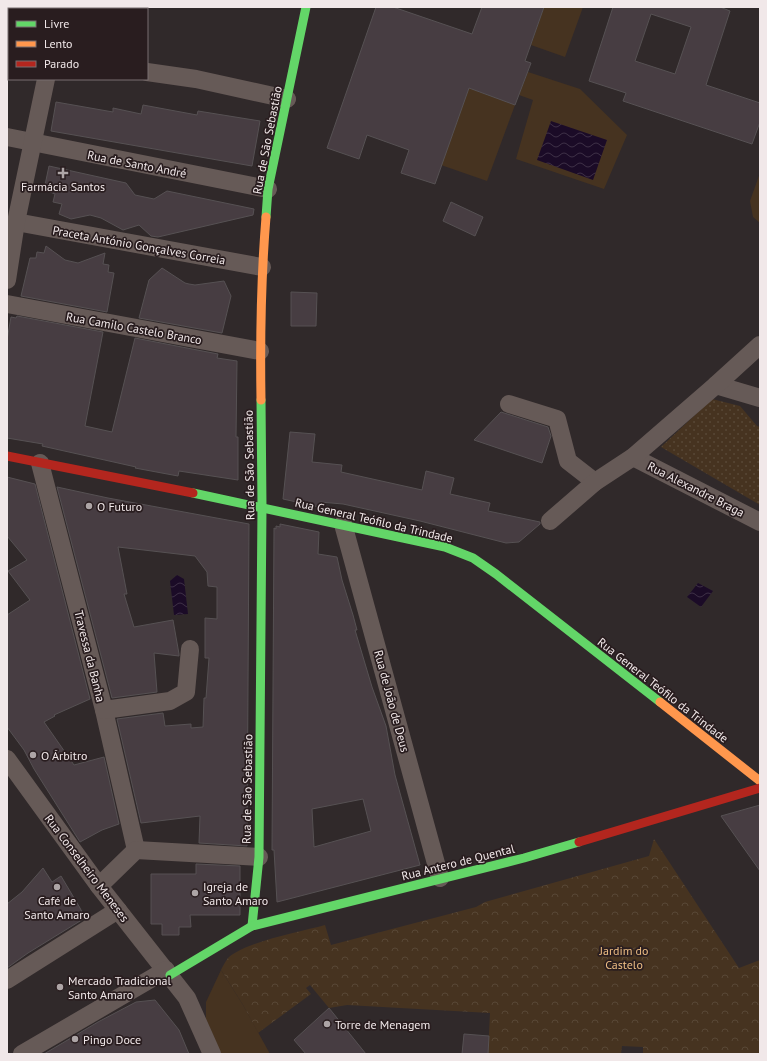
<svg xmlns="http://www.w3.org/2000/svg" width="767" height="1061" viewBox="0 0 767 1061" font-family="'PT Sans',sans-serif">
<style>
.grass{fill:url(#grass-dots)}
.park{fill:url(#park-crowns)}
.garden{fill:#463320}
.water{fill:url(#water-waves)}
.building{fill:#473d42;stroke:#565153;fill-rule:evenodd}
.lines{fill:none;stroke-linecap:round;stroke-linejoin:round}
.street{stroke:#665a57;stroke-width:18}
.fast{stroke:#63d668;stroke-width:9}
.slow{stroke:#ff974d;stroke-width:9}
.jam{stroke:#b3261e;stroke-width:9}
.poi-dot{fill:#ada5a6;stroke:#291d1f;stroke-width:1.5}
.labels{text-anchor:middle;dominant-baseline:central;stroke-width:3.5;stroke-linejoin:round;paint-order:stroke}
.street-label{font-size:12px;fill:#f1e8e9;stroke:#291d1f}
.poi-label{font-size:12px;fill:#f1e8e9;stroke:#291d1f;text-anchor:start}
.park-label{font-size:12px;fill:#edbd83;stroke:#291d1f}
</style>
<defs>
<pattern id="grass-dots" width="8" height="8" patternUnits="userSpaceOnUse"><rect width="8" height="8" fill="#463320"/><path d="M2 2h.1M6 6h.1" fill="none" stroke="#584736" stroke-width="1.8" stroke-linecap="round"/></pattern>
<pattern id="park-crowns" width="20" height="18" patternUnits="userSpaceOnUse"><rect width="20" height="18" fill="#463320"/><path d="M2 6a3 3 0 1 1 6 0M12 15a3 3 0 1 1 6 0" fill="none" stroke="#584736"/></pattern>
<pattern id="water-waves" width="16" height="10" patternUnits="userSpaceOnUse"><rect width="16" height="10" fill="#1b0b27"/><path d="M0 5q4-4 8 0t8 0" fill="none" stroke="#3d2f46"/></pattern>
</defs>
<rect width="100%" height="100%" fill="#30292a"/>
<polygon class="grass" points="712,399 740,406 757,426 760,427 760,505 661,447"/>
<path class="park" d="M654,839l85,129 21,-8v94h-117v-7l-21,-1 -1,8h-133l2,-41 -143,-8 -18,3 -19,-23 -4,3 5,6 -53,39 -15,-28 -22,-35c2,-4 5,-10 8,-13 20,-16 71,-25 96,-32l6,20 145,-38 9,-5 164,-46z"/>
<g class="garden">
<polygon points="544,7 583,7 565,57 531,45"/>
<polygon points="528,72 580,89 627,135 604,189 516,159 533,100 519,95"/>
<polygon points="469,88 515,105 487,181 441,165"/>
<polygon points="760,173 760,223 753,217 750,201"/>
<polygon points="221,970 243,1005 270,1054 221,1054 206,1019 206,1002"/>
</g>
<g class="water">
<polygon points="551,121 607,140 593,180 537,160"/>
<polygon points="177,575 184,579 188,614 174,615 170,581"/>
<polygon points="698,583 713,591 701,607 687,597"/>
</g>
<g class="building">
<polygon points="376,7 393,7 472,34 482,7 544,7 525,61 531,63 515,105 469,88 435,184 401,173 409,150 367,135 359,159 327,148"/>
<path d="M613,7h107l10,4 -24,74 54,18v19l-8,22 -129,-43 3,-8 -37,-12zM651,14l40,13 -16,47 -40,-13z"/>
<polygon points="56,102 113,112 113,108 141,114 143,105 197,115 198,111 260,121 252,166 51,131"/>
<polygon points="49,166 126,183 135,195 154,199 167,191 254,209 253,215 158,237 151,236 139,225 123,230 101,218 90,215 71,219 59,214 62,204 53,202 55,194 50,192 51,186 45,185"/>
<polygon points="451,202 483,217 475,236 443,221"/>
<polygon points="46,246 65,260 78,263 105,253 103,264 109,265 108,272 114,273 107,312 21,296 30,258 36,258 37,252 44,253"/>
<polygon points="162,268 185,283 189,284 195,285 224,281 231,296 222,333 139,318 149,280"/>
<polygon points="291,292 317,293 316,326 291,326"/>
<polygon points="17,316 103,332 85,426 112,432 135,338 218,354 217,358 237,361 236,437 238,437 238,480 179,471 178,476 135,468 136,467 42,446 43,444 7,438 7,340 11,317 16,318"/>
<polygon points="501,412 548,427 551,436 542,463 474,440"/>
<polygon points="290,432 315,434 312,462 342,465 341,472 422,490 426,471 454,478 450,494 490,503 488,511 540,522 540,524 519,542 506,543 420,521 343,504 320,502 319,507 283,499"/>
<polygon points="7,477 35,484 90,699 54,715 55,716 44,722 74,765 104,757 119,824 102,830 80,842 34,769 24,750 7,727 7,615 30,600 8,571 27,560 7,536"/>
<polygon points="57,487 108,498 249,524 247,846 199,843 200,816 141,823 117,719 163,713 165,726 191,724 191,728 203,727 204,698 206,698 209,658 205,658 205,618 217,619 217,587 208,586 207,572 195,556 118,547 127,594 124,594 134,627 173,620 179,654 179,656 154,653 157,692 112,698"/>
<path d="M280,524l39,8 -1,22 19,3 5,23 11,35 4,15h-2l17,57 14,39 9,49 25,90 -143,37 -3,-52h-2l2,-322 2,1v-3l4,1zM363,799l8,32 -57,16 -2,-38z"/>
<polygon points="760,805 760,871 721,816"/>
<polygon points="196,864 240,866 240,915 190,915 191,927 179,927 179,935 162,935 162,924 151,924 151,874 196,874"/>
<polygon points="43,868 52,882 61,876 80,908 85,918 28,953 7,968 7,904 22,892"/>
<polygon points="155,1000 179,1030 189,1054 44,1054 98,1022 136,1002"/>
<polygon points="329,1008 366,1054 306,1054 294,1040"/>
<polygon points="464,1034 489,1036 488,1054 462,1054"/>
</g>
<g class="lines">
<g class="street">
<polyline points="147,72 196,79 287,99"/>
<polyline points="7,137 268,189"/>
<polyline points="16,222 262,267"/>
<polyline points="7,280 16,222 46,79"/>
<polyline points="7,304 260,351"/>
<polyline points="716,385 760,398"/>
<polyline points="509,404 557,419 568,461 595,482"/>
<polyline points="633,457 760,522"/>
<polyline points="40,463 104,710 136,850"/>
<polyline points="550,521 595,482 633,457 716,385 760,345"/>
<polyline points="343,524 440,878"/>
<polyline points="104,710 170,701 186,692 190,649"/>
<polyline points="7,759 99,886 187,998 212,1054"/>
<polyline points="99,886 136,850 259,857"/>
<polyline points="7,980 118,910"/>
<polyline points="22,1054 166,970"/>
</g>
<g class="fast">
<polyline points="266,217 268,189 306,7"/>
<polyline points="193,493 445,547 473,558 496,574 660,702"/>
<polyline points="252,926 259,857 262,507 261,400"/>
<polyline points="170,975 252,926 524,858 579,842"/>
</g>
<g class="slow">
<path d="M261,400c-1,-61 0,-122 5,-183"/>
<polyline points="660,702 760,781"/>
</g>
<g class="jam">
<polyline points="7,456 193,493"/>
<polyline points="579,842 760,788"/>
</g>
</g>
<g class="poi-dot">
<path d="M61 167h4v4h4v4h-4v4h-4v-4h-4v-4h4z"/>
<circle cx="89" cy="506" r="4"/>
<circle cx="33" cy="755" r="4"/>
<circle cx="57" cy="887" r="4"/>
<circle cx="195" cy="893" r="4"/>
<circle cx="60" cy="987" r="4"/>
<circle cx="327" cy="1024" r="4"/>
<circle cx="75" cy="1039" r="4"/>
</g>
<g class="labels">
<g class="street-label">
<text transform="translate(267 140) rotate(-79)">Rua de São Sebastião</text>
<text transform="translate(137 164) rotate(11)">Rua de Santo André</text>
<text transform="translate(139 245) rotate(10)">Praceta António Gonçalves Correia</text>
<text transform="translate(134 328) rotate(10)">Rua Camilo Castelo Branco</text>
<text transform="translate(249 465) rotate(-91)">Rua de São Sebastião</text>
<text transform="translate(696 489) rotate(27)">Rua Alexandre Braga</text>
<text transform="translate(374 520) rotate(13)">Rua General Teófilo da Trindade</text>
<text transform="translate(90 656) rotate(76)">Travessa da Banha</text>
<text transform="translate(663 690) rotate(38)">Rua General Teófilo da Trindade</text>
<text transform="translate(392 701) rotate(75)">Rua de João de Deus</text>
<text transform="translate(247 789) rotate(-89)">Rua de São Sebastião</text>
<text transform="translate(458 862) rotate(-14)">Rua Antero de Quental</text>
<text transform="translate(87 868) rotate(53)">Rua Conselheiro Meneses</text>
</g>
<g class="poi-label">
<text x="63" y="186" text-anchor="middle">Farmácia Santos</text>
<text x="97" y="506">O Futuro</text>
<text x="41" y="755">O Árbitro</text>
<text x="203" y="886">Igreja de<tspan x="203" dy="14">Santo Amaro</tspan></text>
<text x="57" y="900" text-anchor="middle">Café de<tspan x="57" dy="14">Santo Amaro</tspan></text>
<text x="68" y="980">Mercado Tradicional<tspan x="68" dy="14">Santo Amaro</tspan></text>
<text x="335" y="1024">Torre de Menagem</text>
<text x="83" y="1039">Pingo Doce</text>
</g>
<g class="park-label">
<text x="624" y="950">Jardim do<tspan x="624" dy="14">Castelo</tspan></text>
</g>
</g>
<rect width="767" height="1061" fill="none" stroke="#f1e8e9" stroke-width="16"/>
<rect x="8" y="8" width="140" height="72" fill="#291d1f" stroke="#796e70"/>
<rect x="16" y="21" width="20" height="6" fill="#63d668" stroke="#796e70"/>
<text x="44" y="28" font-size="12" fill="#f1e8e9">Livre</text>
<rect x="16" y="41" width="20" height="6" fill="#ff974d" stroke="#796e70"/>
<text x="44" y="48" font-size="12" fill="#f1e8e9">Lento</text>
<rect x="16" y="61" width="20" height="6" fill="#b3261e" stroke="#796e70"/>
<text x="44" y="68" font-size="12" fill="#f1e8e9">Parado</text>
</svg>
